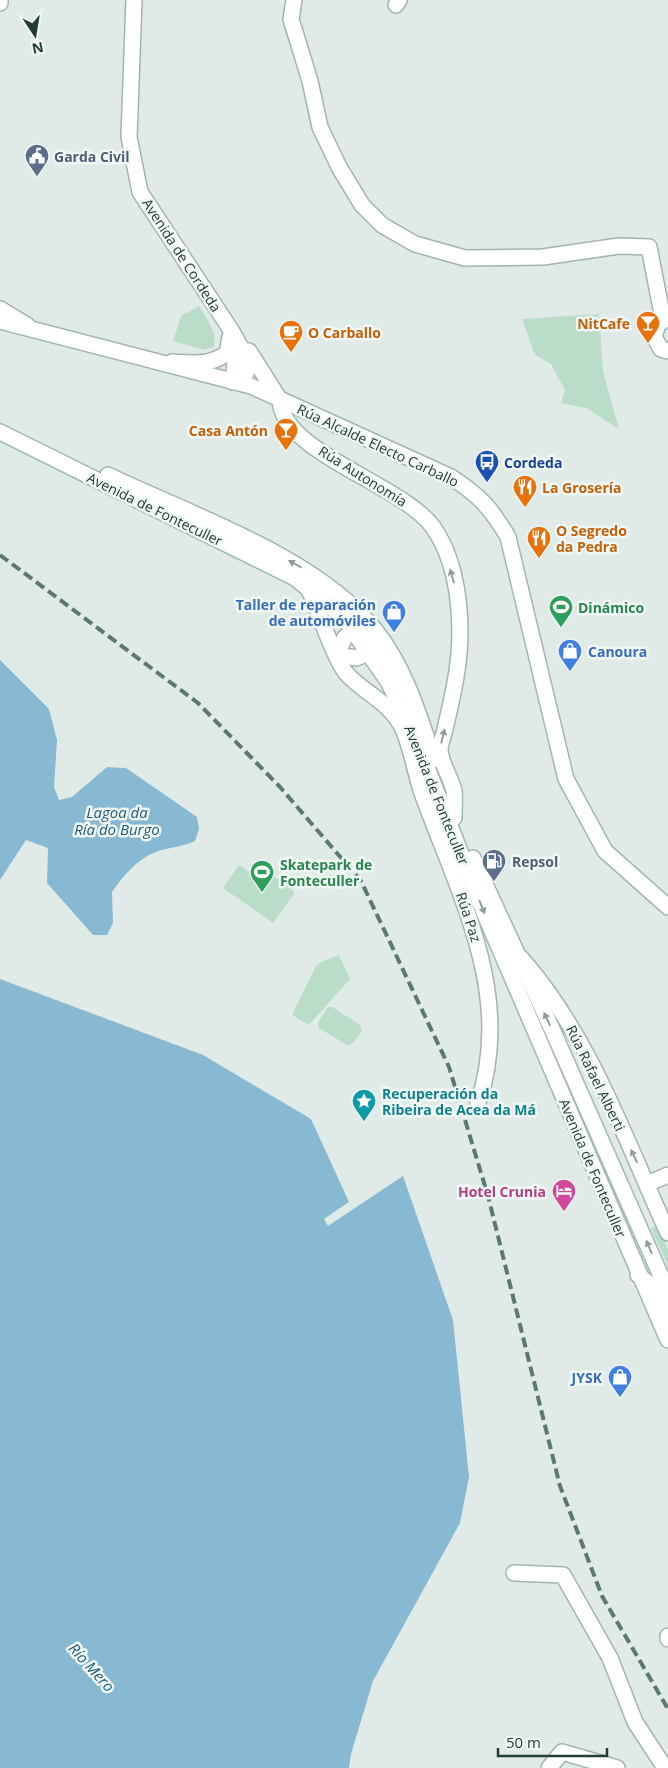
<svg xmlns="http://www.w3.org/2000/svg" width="668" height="1768" viewBox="0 0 668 1768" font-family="'Open Sans',sans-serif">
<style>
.green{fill:#b9ddc8}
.water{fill:#87bad2}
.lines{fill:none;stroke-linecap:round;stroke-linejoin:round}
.street-casing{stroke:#a3b3b0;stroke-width:18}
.secondary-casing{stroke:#9fb7b2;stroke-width:18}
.street{stroke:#fff;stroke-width:15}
.secondary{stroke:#fff;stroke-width:15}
.rail{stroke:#5b7875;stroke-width:4;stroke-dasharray:10 5;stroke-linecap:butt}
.oneway{fill:#909e9c}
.labels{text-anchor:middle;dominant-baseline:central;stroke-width:5;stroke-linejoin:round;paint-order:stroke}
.service-label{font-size:14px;font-weight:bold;fill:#4e5e75;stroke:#f1f8f6;text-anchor:start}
.street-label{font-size:14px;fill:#213c39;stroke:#f1f8f6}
.food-label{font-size:14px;font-weight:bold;fill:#c56008;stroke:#f1f8f6;text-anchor:start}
.transit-label{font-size:14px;font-weight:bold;fill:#164399;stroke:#f1f8f6;text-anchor:start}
.shop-label{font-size:14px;font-weight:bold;fill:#366cbe;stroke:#f1f8f6;text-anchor:end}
.leisure-label{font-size:14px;font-weight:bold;fill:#27864d;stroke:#f1f8f6;text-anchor:start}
.culture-label{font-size:14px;font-weight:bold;fill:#0d838f;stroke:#f1f8f6;text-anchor:start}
.hotel-label{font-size:14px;font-weight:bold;fill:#b23c85;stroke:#f1f8f6;text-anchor:end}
.water-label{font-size:15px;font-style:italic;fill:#1a5a79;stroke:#f1f8f6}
</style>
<rect width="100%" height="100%" fill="#e0ebe8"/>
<g class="green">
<path d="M199,306c7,12 19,26 15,41l-10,3 -31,-9 8,-25z"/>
<polygon points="599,314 603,372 619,429 586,408 561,403 565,390 551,364 535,355 522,319"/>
<polygon points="256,864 294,891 294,894 273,923 223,888 239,865 250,873"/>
<polygon points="339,955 350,979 309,1025 292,1015 317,964"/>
<polygon points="328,1007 332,1007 360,1025 362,1031 352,1044 347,1045 319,1028 318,1023"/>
<polygon points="657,1226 668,1250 668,1266 651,1228"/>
</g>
<g class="water">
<path d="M0,660l49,49 8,31 -3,47 5,13 13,-3 35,-30 19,1 71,49 2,12 -4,12c-13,6 -26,6 -39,11 -19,7 -33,24 -44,40l1,31 -6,12h-14l-46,-52 1,-35 -22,-8 -26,40z"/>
<polygon points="0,979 203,1055 311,1119 349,1202 324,1219 328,1226 403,1176 453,1320 469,1477 460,1523 373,1681 351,1754 349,1768 0,1768"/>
</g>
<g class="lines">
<defs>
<g id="street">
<polyline points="134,0 129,137 140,192 231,330 250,364 244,378 233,382 236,352 231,330"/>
<polyline points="294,0 291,19 310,81 320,127 339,167 362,205 382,225 415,244 465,258 543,257 619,246 649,247 663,319"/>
<polyline points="0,3 0,0"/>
<polyline points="396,5 399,0"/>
<polyline points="0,309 28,326"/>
<polyline points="668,318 658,324 654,337 661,349 668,351"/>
<polyline points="249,351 280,400"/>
<path d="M172,362c21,1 38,4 55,-9l3,-16"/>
<path d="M309,590c9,19 25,68 37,83 16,19 41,27 55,52 10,19 14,48 21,68 36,100 93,202 56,310"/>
<polyline points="337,655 345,637 354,632 366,633 407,693"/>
<polyline points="337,655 356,658 368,653 364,642"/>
<path d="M521,958c69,78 104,181 147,275"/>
<polyline points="647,1184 668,1175"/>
<polyline points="638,1275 655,1288 668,1315"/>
<polyline points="514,1573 563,1575 610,1658 635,1722 665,1768"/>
<polyline points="668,1639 668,1636"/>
<polyline points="549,1768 562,1752 617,1768"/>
</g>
<g id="secondary">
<path d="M0,321l251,65 200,91c29,19 40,31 57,60l58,242 39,72 63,56"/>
<path d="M280,400c2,53 122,84 153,127 28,40 31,103 23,150 -3,18 -7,35 -11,52 -1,6 -4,13 -5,19 0,15 11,29 14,43 1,8 0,18 0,27"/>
<polyline points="0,432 295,578 344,618 389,683 420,750 486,917 668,1340"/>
<path d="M108,475c85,41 207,81 267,155 30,37 44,85 59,130"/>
<polyline points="473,858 552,1029 668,1292"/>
</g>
</defs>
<use href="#street" class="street-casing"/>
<use href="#secondary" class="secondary-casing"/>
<use href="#street" class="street"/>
<use href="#secondary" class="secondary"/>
<polyline class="rail" points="0,555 198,703 280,787 361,881 449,1067 488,1196 560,1486 602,1596 668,1709"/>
</g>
<defs><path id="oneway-solid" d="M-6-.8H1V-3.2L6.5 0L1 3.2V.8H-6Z" transform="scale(1.25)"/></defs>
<g class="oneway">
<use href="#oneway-solid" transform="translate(295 564) rotate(-151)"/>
<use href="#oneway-solid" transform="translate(452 576) rotate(-106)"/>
<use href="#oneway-solid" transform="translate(443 736) rotate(-76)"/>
<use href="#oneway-solid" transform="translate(482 907) rotate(68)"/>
<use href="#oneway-solid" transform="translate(547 1019) rotate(-115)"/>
<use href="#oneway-solid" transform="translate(634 1156) rotate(-115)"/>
<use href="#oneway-solid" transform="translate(649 1247) rotate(-113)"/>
</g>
<defs>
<symbol id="civic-pin" viewBox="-11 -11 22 30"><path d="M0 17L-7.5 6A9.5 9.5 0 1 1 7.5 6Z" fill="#5c6f8a" stroke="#f1f8f6"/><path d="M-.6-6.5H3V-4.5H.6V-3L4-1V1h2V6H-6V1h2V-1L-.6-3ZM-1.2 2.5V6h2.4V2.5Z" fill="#fff"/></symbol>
<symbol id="bar-pin" viewBox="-11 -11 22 30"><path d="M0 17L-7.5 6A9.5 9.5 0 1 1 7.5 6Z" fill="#e8710a" stroke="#f1f8f6"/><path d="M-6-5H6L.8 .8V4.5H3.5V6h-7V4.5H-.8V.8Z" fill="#fff"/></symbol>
<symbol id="cafe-pin" viewBox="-11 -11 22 30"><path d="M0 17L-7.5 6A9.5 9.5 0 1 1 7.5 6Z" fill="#e8710a" stroke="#f1f8f6"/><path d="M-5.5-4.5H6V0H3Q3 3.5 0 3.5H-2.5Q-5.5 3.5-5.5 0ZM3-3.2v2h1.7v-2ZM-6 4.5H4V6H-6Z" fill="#fff"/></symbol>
<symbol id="bus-pin" viewBox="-11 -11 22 30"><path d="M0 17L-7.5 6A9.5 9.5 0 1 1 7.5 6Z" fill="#1a4fb4" stroke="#f1f8f6"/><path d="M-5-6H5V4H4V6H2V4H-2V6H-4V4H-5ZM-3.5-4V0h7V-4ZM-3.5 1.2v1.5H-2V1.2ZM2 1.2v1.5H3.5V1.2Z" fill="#fff"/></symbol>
<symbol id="restaurant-pin" viewBox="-11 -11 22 30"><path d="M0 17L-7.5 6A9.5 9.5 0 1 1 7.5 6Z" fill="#e8710a" stroke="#f1f8f6"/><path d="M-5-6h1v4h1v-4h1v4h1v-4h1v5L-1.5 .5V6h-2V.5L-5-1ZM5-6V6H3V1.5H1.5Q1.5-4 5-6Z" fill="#fff"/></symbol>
<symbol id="stadium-pin" viewBox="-11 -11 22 30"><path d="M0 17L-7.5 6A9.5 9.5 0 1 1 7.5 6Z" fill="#2e9e5b" stroke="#f1f8f6"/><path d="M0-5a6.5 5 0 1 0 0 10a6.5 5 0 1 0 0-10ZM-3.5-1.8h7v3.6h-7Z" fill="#fff"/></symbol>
<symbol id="shop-pin" viewBox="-11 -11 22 30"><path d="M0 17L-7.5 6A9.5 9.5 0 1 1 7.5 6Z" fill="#3f7fe0" stroke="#f1f8f6"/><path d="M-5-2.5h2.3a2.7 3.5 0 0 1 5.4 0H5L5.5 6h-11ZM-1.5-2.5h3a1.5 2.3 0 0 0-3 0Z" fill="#fff"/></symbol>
<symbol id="fuel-pin" viewBox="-11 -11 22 30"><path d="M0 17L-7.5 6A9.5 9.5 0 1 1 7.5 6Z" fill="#5c6f8a" stroke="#f1f8f6"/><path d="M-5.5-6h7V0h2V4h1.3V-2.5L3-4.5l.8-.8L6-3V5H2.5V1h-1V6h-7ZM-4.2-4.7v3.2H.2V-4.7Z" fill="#fff"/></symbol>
<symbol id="sight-pin" viewBox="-11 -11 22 30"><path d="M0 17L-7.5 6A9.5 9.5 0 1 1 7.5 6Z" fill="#0f9aa8" stroke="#f1f8f6"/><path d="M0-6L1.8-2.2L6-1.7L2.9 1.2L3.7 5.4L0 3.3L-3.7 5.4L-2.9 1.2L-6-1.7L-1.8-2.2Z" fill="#fff"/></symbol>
<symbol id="hotel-pin" viewBox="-11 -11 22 30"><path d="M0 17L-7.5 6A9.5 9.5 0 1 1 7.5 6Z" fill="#d1479c" stroke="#f1f8f6"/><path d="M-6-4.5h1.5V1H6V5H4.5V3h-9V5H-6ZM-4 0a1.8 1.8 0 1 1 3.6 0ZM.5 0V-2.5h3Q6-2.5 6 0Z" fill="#fff"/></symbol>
</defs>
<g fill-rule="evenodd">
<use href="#civic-pin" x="23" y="142" width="28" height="38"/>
<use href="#bar-pin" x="634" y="309" width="28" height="38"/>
<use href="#cafe-pin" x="277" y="318" width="28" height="38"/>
<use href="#bar-pin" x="272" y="416" width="28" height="38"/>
<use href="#bus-pin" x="473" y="448" width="28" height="38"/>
<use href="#restaurant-pin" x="511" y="473" width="28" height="38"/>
<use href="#restaurant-pin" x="525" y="524" width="28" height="38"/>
<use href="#stadium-pin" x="547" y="593" width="28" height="38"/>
<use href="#shop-pin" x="380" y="598" width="28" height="38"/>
<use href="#shop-pin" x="556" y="637" width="28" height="38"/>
<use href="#fuel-pin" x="480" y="847" width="28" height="38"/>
<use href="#stadium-pin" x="248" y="858" width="28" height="38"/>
<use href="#sight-pin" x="350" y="1087" width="28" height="38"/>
<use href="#hotel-pin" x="550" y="1177" width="28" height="38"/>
<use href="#shop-pin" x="606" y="1363" width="28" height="38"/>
</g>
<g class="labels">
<g class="service-label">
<text x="54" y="156">Garda Civil</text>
<text x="512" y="861">Repsol</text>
</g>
<g class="street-label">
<text transform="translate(182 255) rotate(57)">Avenida de Cordeda</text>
<text transform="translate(378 445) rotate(25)">Rúa Alcalde Electo Carballo</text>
<text transform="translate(363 476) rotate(32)">Rúa Autonomía</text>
<text transform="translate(155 509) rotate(26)">Avenida de Fonteculler</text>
<text transform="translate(437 795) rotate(68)">Avenida de Fonteculler</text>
<text transform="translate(469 917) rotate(72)">Rúa Paz</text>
<text transform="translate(596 1078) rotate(64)">Rúa Rafael Alberti</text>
<text transform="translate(593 1168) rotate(67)">Avenida de Fonteculler</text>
</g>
<g class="food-label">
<text x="630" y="323" text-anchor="end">NitCafe</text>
<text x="308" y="332">O Carballo</text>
<text x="268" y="430" text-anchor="end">Casa Antón</text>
<text x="542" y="487">La Grosería</text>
<text x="556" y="530">O Segredo<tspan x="556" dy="16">da Pedra</tspan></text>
</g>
<g class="transit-label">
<text x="504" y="462">Cordeda</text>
</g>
<g class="shop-label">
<text x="376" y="604">Taller de reparación<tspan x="376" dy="16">de automóviles</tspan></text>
<text x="588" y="651" text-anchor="start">Canoura</text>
<text x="602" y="1377">JYSK</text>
</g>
<g class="leisure-label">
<text x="578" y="607">Dinámico</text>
<text x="280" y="864">Skatepark de<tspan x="280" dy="16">Fonteculler</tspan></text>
</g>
<g class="culture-label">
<text x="382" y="1093">Recuperación da<tspan x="382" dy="16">Ribeira de Acea da Má</tspan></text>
</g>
<g class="hotel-label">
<text x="546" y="1191">Hotel Crunia</text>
</g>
<g class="water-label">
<text x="117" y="812">Lagoa da<tspan x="117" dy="17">Ría do Burgo</tspan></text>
<text transform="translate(92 1667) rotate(48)">Río Mero</text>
</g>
</g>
<g transform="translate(35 35) rotate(168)" stroke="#f1f8f6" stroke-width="4" paint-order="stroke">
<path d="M0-4L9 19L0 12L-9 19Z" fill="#213c39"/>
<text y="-8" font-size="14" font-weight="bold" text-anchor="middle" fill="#213c39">N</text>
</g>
<path d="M498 1748v8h109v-8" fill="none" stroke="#213c39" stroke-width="2.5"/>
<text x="506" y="1748" font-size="15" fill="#213c39" stroke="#f1f8f6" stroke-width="4" paint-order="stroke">50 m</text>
</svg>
